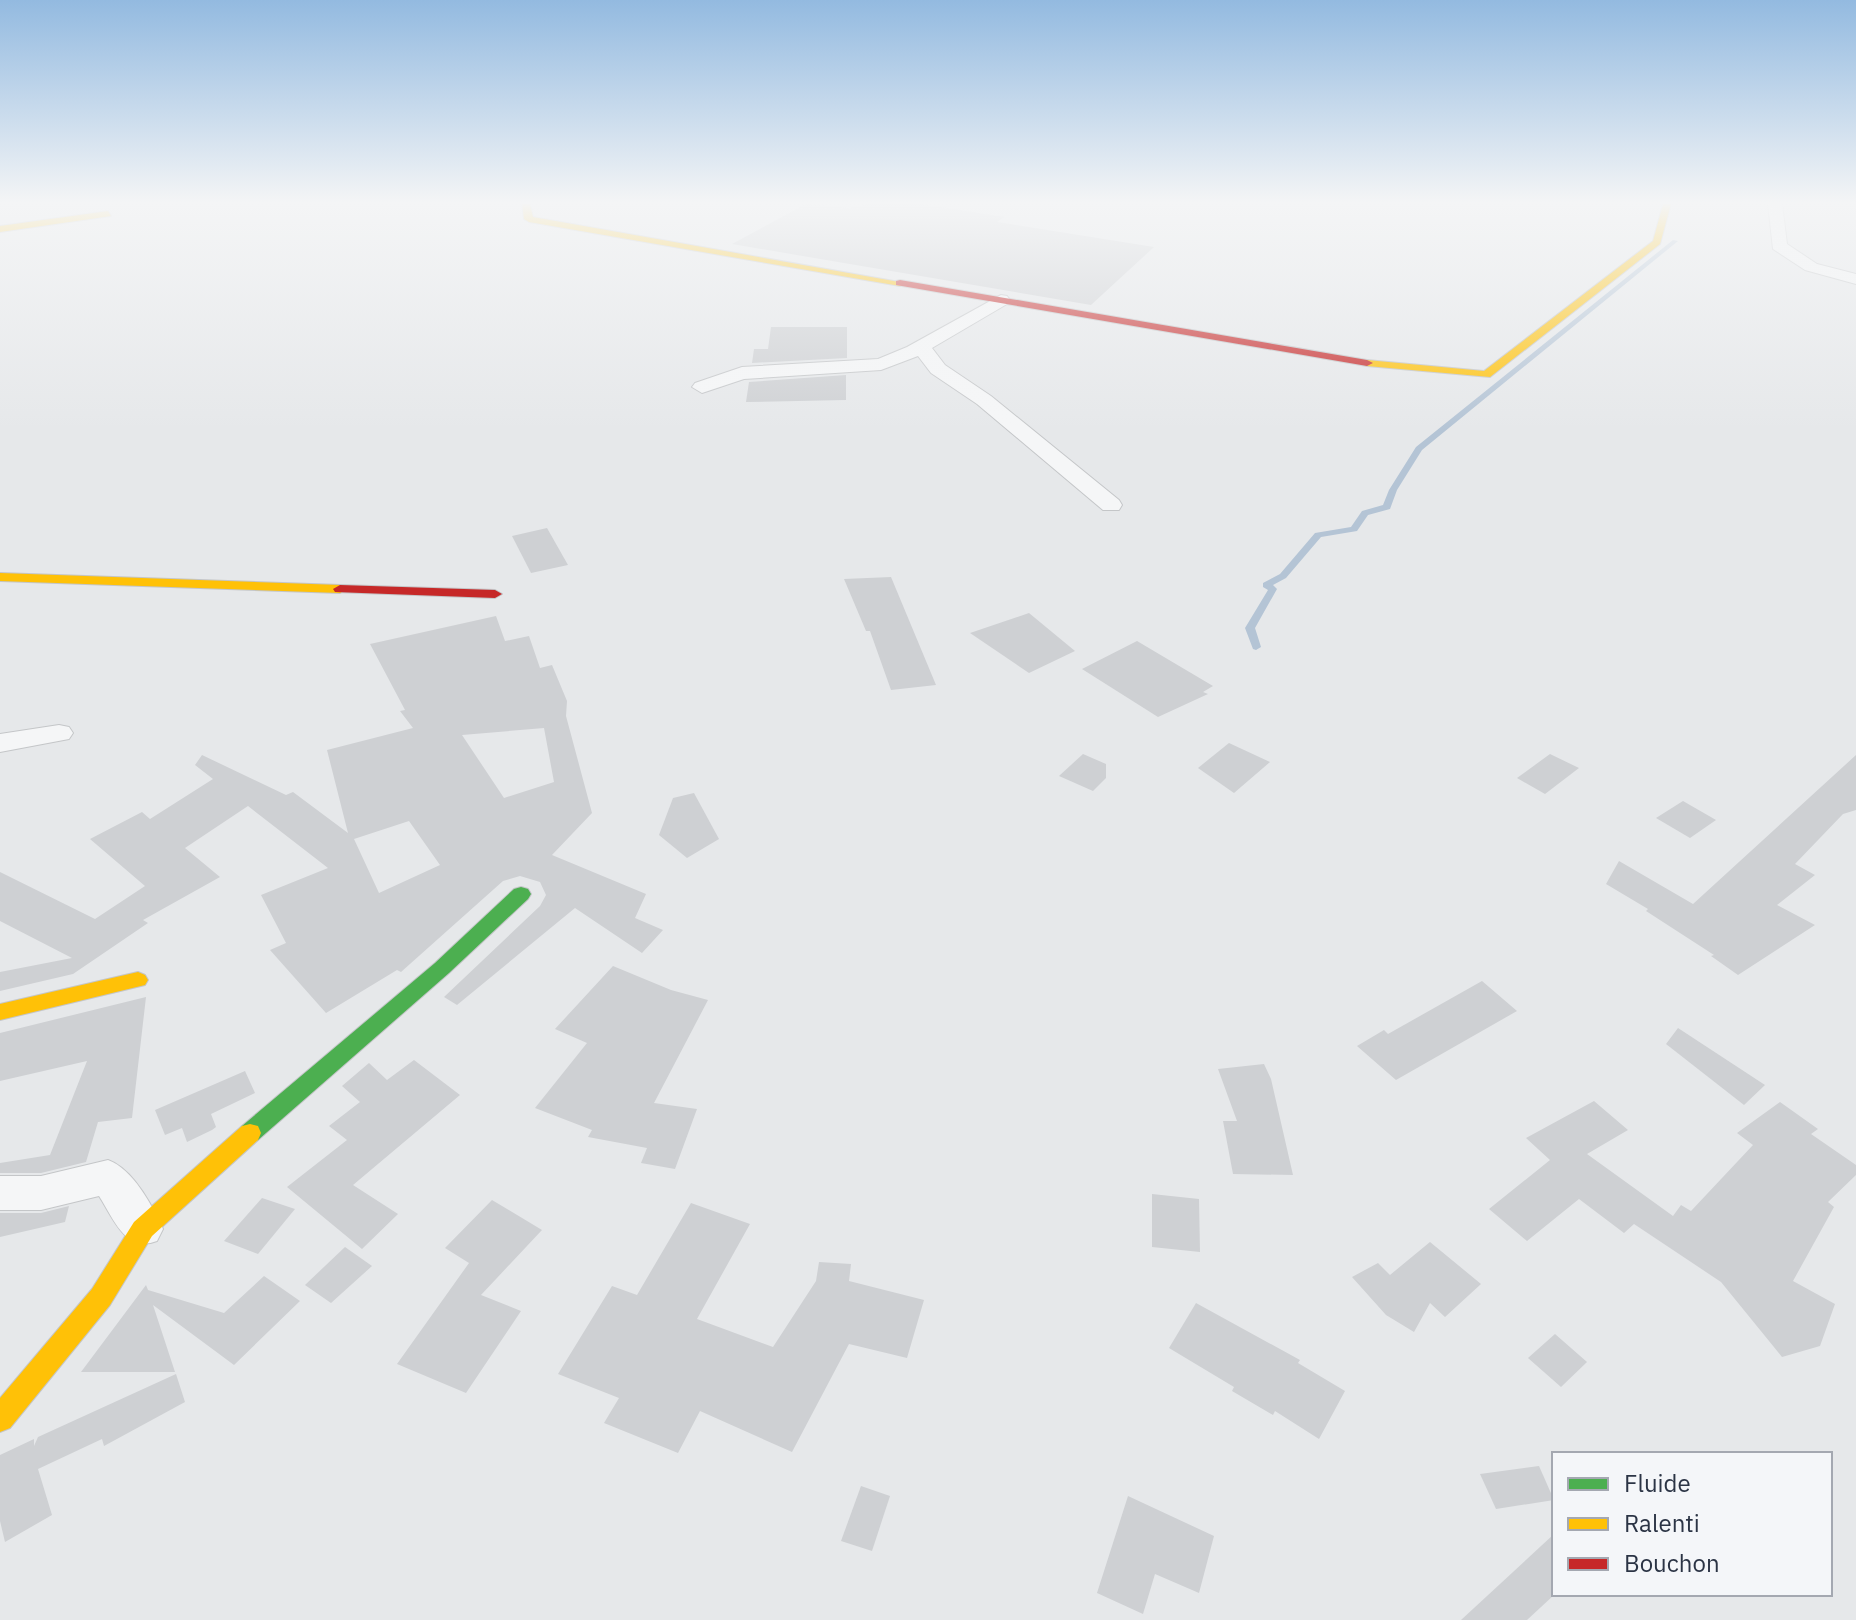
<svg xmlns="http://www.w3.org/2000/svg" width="1856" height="1620" viewBox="0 0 1856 1620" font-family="'IBM Plex Sans',sans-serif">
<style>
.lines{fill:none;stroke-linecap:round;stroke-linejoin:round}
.stream{fill:#b4c4d5;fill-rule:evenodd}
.building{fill:#ced0d3;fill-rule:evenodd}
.street-casing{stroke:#c4c6c8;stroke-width:2}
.fast-casing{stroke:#c4c6c8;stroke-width:2}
.slow-casing{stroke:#c4c6c8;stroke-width:2}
.jam-casing{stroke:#c4c6c8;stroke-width:2}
.street{fill:#f5f6f7;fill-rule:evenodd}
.fast{fill:#4caf50;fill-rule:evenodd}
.slow{fill:#ffc107;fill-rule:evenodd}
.jam{fill:#c62828;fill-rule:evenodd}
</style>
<rect width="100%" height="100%" fill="#e6e8ea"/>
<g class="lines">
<polygon class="stream" points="1673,240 1678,241 1422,450 1397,490 1390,509 1368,515 1357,531 1321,537 1286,578 1273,585 1277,589 1255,628 1261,647 1256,650 1253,649 1245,628 1268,590 1263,587 1263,583 1280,574 1315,533 1351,527 1362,511 1383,505 1389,490 1416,447"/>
</g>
<g class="building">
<polygon points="806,204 849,208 869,204 921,204 1004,217 997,222 1154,247 1091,305 732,244"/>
<polygon points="771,327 847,327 847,358 752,363 754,349 768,349"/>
<polygon points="846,375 846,400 746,402 749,382"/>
<polygon points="547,528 568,565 531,573 512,536"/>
<polygon points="891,577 936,685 891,690 870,631 866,631 844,579"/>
<polygon points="1029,613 1075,651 1029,673 970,633"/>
<path d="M496,616l9,25 24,-5 11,32 12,-3 15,36 -1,15 26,97 -40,42 94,39 -11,24 28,12 -21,23 -67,-45 -118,97 -13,-8 96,-91 6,-11 -6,-13 -20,-6 -17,5 -102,91 -4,-2 -71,43 -56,-63 16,-7 -25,-48 67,-27 -80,-62 -63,42 35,29 -77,43 5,3 -75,51 -73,17v-19l72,-14 -72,-37v-49l95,47 50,-33 -55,-47 52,-27 8,7 63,-40 -18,-14 7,-10 84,40 7,-3 55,41 -21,-83 86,-22 -13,-17 5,-1 -35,-66zM544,728l10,54 -50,16 -42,-63zM409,821l31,44 -61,28 -25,-54z"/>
<polygon points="1137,641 1213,686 1203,692 1208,694 1158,717 1082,669"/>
<polygon points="1229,743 1270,762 1234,793 1198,768"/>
<polygon points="1083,754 1106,764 1106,778 1093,791 1059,776"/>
<polygon points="1550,754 1579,768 1545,794 1517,778"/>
<polygon points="1856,755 1856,810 1843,814 1795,864 1815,875 1777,905 1815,925 1738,975 1711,956 1714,955 1646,911 1648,909 1606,884 1619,861 1693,904"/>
<polygon points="694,793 719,839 687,858 659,835 673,798"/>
<polygon points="1683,801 1716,820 1690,838 1656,818"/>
<polygon points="613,966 671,990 708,1000 654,1103 697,1109 675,1169 641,1163 647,1148 588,1137 592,1130 535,1108 587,1043 555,1029"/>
<polygon points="1482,981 1517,1011 1396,1080 1357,1046 1384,1030 1388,1034"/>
<polygon points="146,997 132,1118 98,1122 86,1162 41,1173 0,1173 0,1163 50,1155 87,1061 0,1081 0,1033"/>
<polygon points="1678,1028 1765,1085 1744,1105 1666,1044"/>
<polygon points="414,1060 460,1095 353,1185 398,1214 362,1249 287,1187 347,1140 329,1126 360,1102 342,1086 369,1063 387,1080"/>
<polygon points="1264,1064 1271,1079 1293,1175 1233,1174 1223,1121 1237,1121 1218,1069"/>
<polygon points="245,1071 255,1093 211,1114 216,1127 212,1130 187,1142 182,1128 165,1135 155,1110"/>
<polygon points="1594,1101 1628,1130 1587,1154 1673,1216 1681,1205 1691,1211 1753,1145 1737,1133 1780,1102 1818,1129 1811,1134 1856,1165 1856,1175 1828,1202 1834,1207 1793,1281 1835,1304 1820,1346 1782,1357 1721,1282 1634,1224 1624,1233 1579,1199 1527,1241 1489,1209 1550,1160 1526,1138"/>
<polygon points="1152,1194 1199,1199 1200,1252 1152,1247"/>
<polygon points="262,1198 295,1209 258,1254 224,1241"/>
<polygon points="492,1200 542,1230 481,1295 521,1311 466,1393 397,1364 469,1263 445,1248"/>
<polygon points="691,1203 750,1224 697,1319 773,1347 816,1281 819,1262 851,1264 849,1281 924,1300 907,1358 849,1344 792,1452 700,1411 678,1453 604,1423 619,1398 558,1374 612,1286 637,1295"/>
<polygon points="69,1206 65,1222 0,1237 0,1213 41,1213"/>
<polygon points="1430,1242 1481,1284 1445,1317 1430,1303 1414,1332 1386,1315 1352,1277 1378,1263 1390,1275"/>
<polygon points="345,1247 372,1266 331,1303 305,1285"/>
<polygon points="264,1276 300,1301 234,1365 153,1305 175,1372 81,1372 146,1285 148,1290 224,1313"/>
<polygon points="1196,1303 1300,1360 1298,1363 1345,1391 1319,1439 1275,1411 1273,1415 1232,1391 1234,1387 1169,1348"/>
<polygon points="1555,1334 1587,1362 1561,1387 1528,1358"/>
<polygon points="176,1374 185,1402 104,1446 102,1439 38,1469 52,1515 5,1542 0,1521 0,1455 34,1439 34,1446 38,1437"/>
<polygon points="1539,1466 1554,1500 1496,1509 1480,1474"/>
<polygon points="861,1486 890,1496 872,1551 841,1541"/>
<polygon points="1128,1496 1214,1536 1199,1593 1155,1574 1143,1614 1097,1593"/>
<polygon points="1554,1534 1554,1595 1527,1620 1461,1620"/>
</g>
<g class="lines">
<defs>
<g id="street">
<polygon points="1768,204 1782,204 1787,244 1817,264 1856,274 1856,284 1805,270 1773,249"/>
<polygon points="1001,295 1007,296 1010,300 1007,304 932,348 945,365 991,396 1119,500 1122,505 1119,510 1103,510 977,404 931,373 918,356 881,370 744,379 702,393 692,387 695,383 742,367 878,359 907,347"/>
<polygon points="59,725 69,727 73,733 69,739 0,752 0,734"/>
<path d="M108,1160c25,9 44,45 55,69l-6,12c-32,12 -43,-22 -58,-45l-58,14h-41v-34h41z"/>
</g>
<polygon id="fast" points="521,887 528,889 531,894 528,899 449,973 258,1140 250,1142 242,1140 239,1133 242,1126 435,963 514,889"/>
<g id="slow">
<polygon points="522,204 530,204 533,217 905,283 900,286 529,222 524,219"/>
<polygon points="1663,204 1671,204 1660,244 1490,377 1367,366 1361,363 1367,360 1484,371 1653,241"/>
<polygon points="108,211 111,216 0,232 0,226"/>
<polygon points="0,573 340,585 347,589 340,593 0,581"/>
<polygon points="138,972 145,975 148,980 145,985 0,1020 0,1004"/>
<polygon points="250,1124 258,1126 261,1133 258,1140 152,1236 110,1305 10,1428 0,1432 0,1398 92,1289 134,1222 242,1126"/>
</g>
<g id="jam">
<polygon points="900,280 1367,360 1373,363 1367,366 896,285 896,281"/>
<polygon points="340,585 495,590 502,594 495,598 335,592 333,589"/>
</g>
</defs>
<use href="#street" class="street-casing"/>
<use href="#fast" class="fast-casing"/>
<use href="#slow" class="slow-casing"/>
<use href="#jam" class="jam-casing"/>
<use href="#street" class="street"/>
<use href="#fast" class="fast"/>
<use href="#slow" class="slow"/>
<use href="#jam" class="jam"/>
</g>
<linearGradient id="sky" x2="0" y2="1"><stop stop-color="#93bae0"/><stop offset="0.47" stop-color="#f4f5f6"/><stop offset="1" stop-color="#f4f5f6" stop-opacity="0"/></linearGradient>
<rect width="1856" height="431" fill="url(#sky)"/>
<rect x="1552" y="1452" width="280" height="144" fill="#f4f6f9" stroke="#a4a8b1" stroke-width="2"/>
<rect x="1568" y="1478" width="40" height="12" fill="#4caf50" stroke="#a4a8b1" stroke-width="2"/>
<text x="1624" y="1492" font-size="24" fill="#2b3445">Fluide</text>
<rect x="1568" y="1518" width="40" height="12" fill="#ffc107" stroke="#a4a8b1" stroke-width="2"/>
<text x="1624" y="1532" font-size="24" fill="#2b3445">Ralenti</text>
<rect x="1568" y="1558" width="40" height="12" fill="#c62828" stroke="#a4a8b1" stroke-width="2"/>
<text x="1624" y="1572" font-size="24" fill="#2b3445">Bouchon</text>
</svg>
